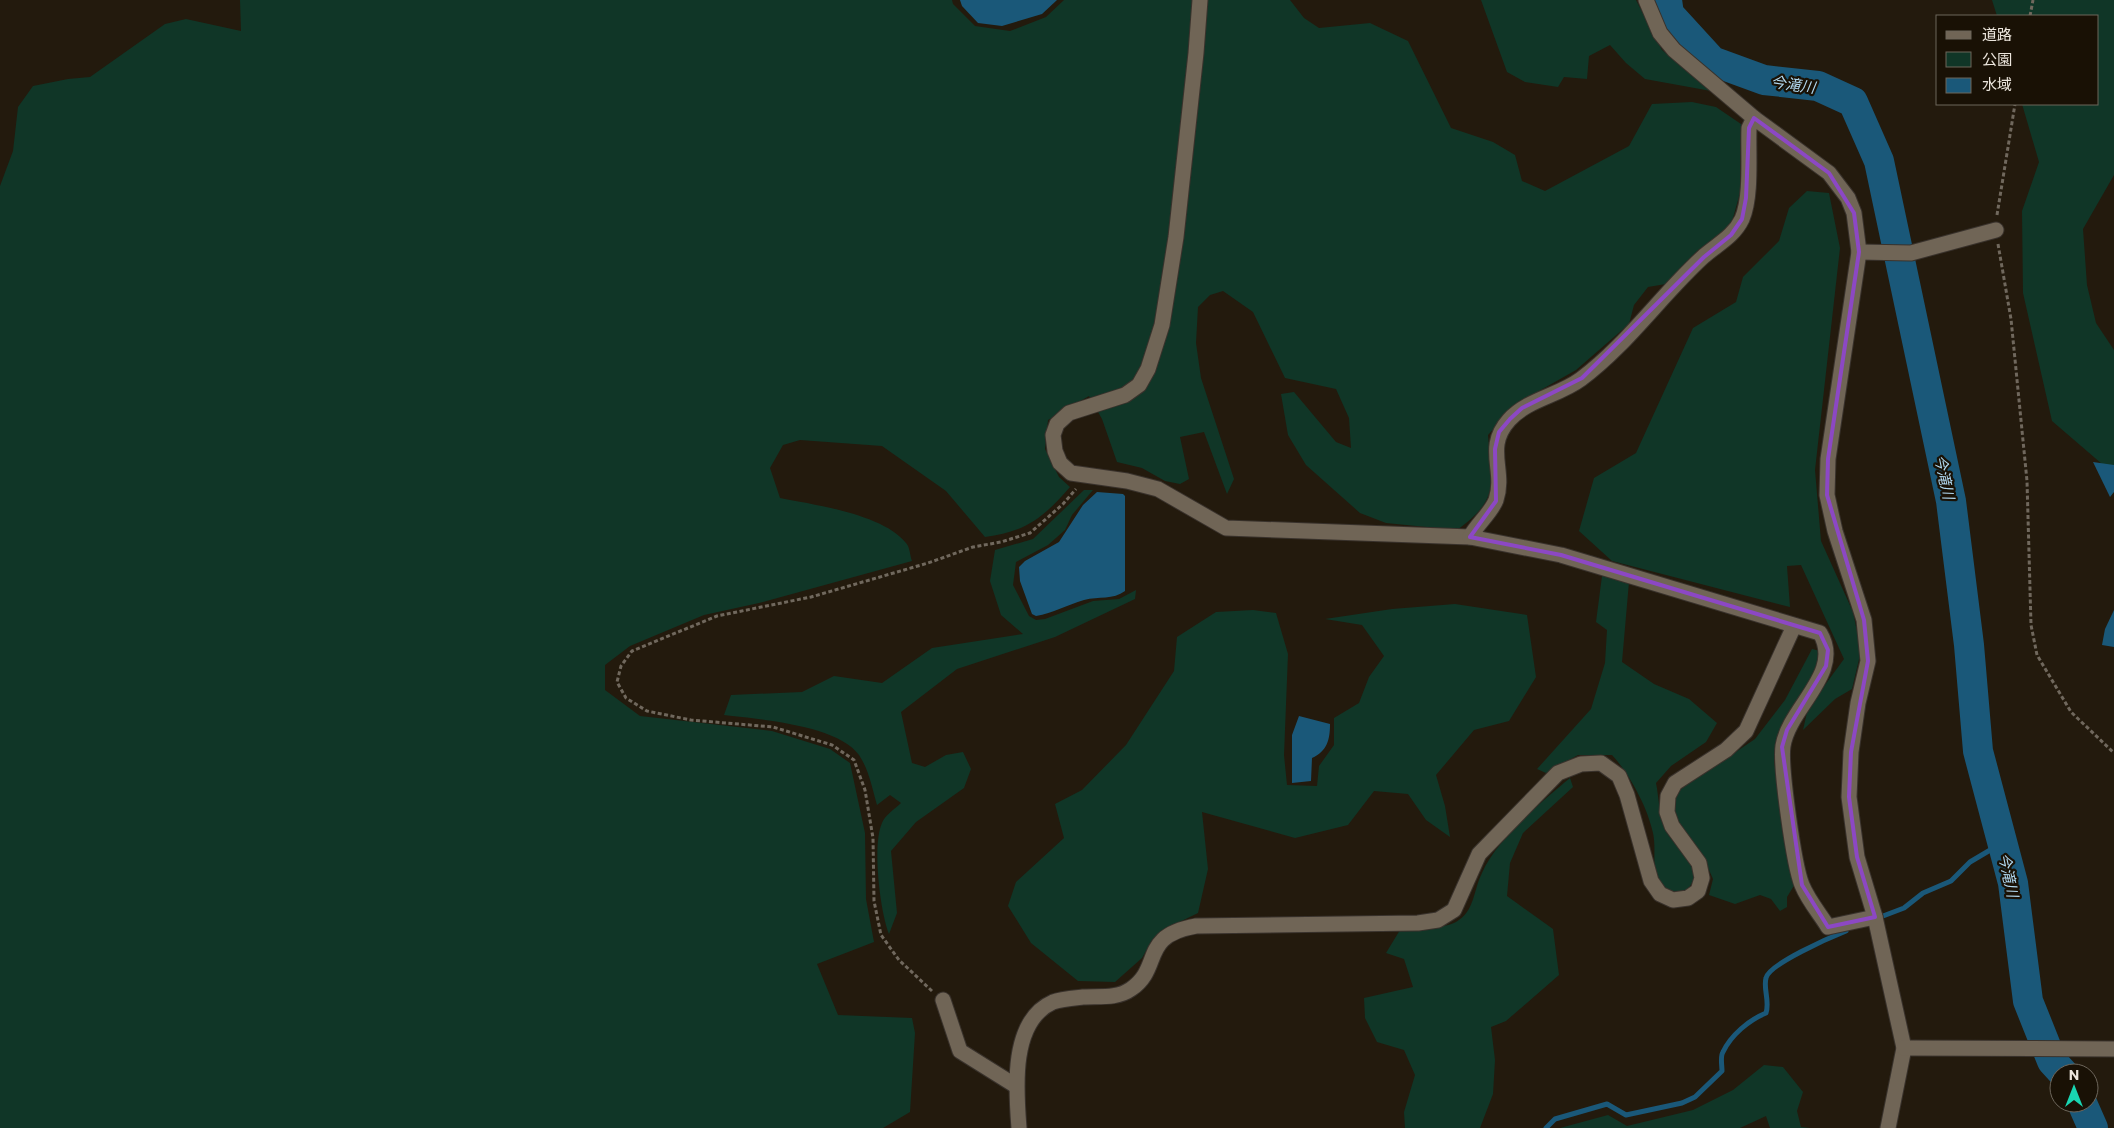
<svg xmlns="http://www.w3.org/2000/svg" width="2114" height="1128" viewBox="0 0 2114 1128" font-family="Commissioner,'Noto Sans JP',sans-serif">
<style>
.green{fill:#103627}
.water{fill:#1a5879}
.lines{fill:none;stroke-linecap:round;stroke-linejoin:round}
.stream{stroke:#1a5879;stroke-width:5}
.river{stroke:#1a5879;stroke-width:30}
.minor-casing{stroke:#39322c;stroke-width:17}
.path{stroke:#70685d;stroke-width:3;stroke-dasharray:4 2.5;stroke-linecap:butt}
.minor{stroke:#706556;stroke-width:15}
.marked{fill:none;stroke:#8c48c4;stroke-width:4;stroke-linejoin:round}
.labels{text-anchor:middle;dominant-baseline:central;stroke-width:4.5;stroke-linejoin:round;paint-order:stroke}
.water-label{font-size:15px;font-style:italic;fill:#b1d8f0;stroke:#191105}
</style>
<rect width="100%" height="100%" fill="#231a0d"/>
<g class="green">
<path d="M240,0h712l1,4 22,22 35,5 36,-14 18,-17h226l14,18 15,10 51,-5 38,18 43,87 42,14 22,13 7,26 23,10 84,-45 23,-42 40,-2 24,5 25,17 -1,69 -7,25 -7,14 -28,18 -32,34 -18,3 -14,18 -5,19 -53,46 -60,34 -28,31c4,49 12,64 -31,95l-71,-7 -26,-10 -54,-48 -18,-30 -7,-41 13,-2 42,50 15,6 -2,-30 -13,-29 -51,-11 -32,-66 -30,-21 -13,4 -12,12 -2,36 5,35 33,101 -7,15 -23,-62 -24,5 9,42 -9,5 -15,-3 -23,-13 -25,-6 -15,-43 -13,-23 -41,24 -3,29 14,28 11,10c-26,30 -44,45 -85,50l-39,-46 -64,-45 -82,-6 -17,5 -13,23 10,30c35,7 103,16 126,45 4,4 4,13 6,18l-153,42 -55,12 -74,31 -25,19v25l35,26 132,15 58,18 20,14 15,70 1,66 8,43 -57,22 21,51 74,3 3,15 -5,79 -27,16h-883v-942l13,-35 5,-44 15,-21 35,-7 22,-2 75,-53 21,-5 55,12z"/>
<polygon points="1481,0 1636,0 1662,50 1711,91 1645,79 1626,63 1610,45 1589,56 1587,79 1564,77 1558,87 1525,82 1507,72"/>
<polygon points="1992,0 2114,0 2114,175 2083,229 2087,285 2096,323 2114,350 2114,480 2109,470 2052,421 2023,293 2022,211 2039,162 2022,104 2098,104 2098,16 1997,16"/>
<polygon points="1807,191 1829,193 1840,248 1815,470 1821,541 1853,612 1861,651 1852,689 1835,699 1803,730 1808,708 1844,659 1801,565 1787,566 1790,607 1612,561 1579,531 1594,478 1636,453 1693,328 1736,302 1743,277 1779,241 1789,208"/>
<path d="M1084,490h9l-21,25 -7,15 -17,15 -32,17 -3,23 16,31 7,4 9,-1 48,-18 26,-2 17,-9 -1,9 -80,38 -98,32 -56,43 11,51 13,4 21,-12 17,-3 8,17 -7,19 -48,34 -25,29 6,62 -8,21c-9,-23 -17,-89 -7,-111 3,-8 13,-14 19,-20l-11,-8 -13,10c-5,-17 -8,-35 -18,-50 -21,-30 -101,-36 -135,-40l7,-20 71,-3 32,-16 48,7 50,-35 91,-14 -22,-19 -11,-34 5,-31 38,-11z"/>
<path d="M1602,576l27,6 -7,80 32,22 35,15 28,24 -11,19 -35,24 -15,17c3,14 3,34 9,46 10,22 45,36 21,62 -8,1 -20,3 -25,-5 -11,-17 -4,-35 -8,-53 -5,-25 -24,-60 -41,-78h-34l-32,18 -9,-4 54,-60 14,-46 2,-33 -11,-8z"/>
<polygon points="1455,604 1527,615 1536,677 1509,721 1474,730 1436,775 1445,806 1450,837 1426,820 1408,794 1374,791 1348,825 1295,838 1202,812 1208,869 1198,913 1165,929 1152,940 1142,958 1115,982 1078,981 1031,943 1008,906 1016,882 1064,838 1055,804 1082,790 1126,745 1174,671 1177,637 1216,612 1253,610 1276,613 1288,654 1284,755 1287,785 1317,786 1319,766 1334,745 1334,718 1359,703 1369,677 1384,656 1362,625 1325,619 1392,609"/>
<polygon points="1812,649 1820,651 1817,668 1777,739 1774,762 1795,884 1787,897 1787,907 1780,911 1771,899 1760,895 1735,904 1709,895 1713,879 1702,854 1676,825 1672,808 1675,793 1755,739 1785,700"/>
<path d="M1570,778l3,9 -50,46 -13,30 -3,33 46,33 6,46 -53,46 -15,6 4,33 -2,34 -13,34h-75l-1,-16 11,-37 -11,-25 -27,-8 -12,-24 -1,-20 49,-11 -9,-28 -18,-6 14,-23c14,-1 46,-2 56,-8 19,-11 17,-31 26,-49 15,-34 59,-71 88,-95z"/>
<polygon points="1764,1065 1783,1067 1803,1092 1797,1111 1801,1127 1810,1128 1770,1128 1766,1116 1740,1128 1560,1128 1608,1115 1627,1126 1693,1110 1733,1090"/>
</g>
<g class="water">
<polygon points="960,0 1057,0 1042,14 1002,26 978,23 962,6"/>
<polygon points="2093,462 2114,465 2114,492 2110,497"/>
<path d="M1097,492l26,2 2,2v95c-12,9 -26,5 -41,9 -17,5 -31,13 -48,16l-4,-2 -12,-33 -1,-14 6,-6 34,-19 24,-37z"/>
<polygon points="2114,610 2114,647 2102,645 2105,629"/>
<path d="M1299,716l31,8c0,16 -3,27 -18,34l-1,23 -19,2v-48z"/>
</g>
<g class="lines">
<g class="stream">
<polyline points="1883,916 1904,908 1923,893 1951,881 1970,862 2002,843"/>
<path d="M1546,1128l9,-9 52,-15 19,11 56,-12 13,-6 27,-26c0,-6 -2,-15 1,-19 8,-17 26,-32 43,-39 4,-12 -3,-24 0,-35 3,-14 65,-41 80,-47"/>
</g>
<g class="river">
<polyline points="1667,0 1669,14 1712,61 1764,80 1818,86 1853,102 1879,161 1951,501 1969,645 1978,751 2013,883 2028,1001 2052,1061 2063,1073"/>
<polyline points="2082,1103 2093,1128"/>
</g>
<defs>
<g id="minor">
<path d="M1200,0l-4,53 -20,184 -14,88 -14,44 -9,16 -14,10 -56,18 -12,11 -4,11 2,16 5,12 11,10 56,8 31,8 68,39 244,9 91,18 259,78c24,40 -31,74 -37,113 -3,20 11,120 19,139 6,15 18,29 26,42l47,-10"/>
<polyline points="1646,0 1660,33 1674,50 1754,118 1829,173 1848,198 1854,213 1859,252 1828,459 1827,495 1835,531 1864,620 1868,661 1858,703 1851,752 1849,797 1857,857 1875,917 1904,1048 1888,1128"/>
<polyline points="1859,252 1911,253 1996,230"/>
<path d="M1470,537c7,-13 21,-24 26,-37 10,-30 -12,-52 13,-80 19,-21 49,-24 72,-41 46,-34 81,-85 123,-123 14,-12 30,-20 38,-37 10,-23 6,-65 7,-91l5,-10"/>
<polyline points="943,1000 960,1051 1016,1086"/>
<polyline points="1904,1048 2114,1049"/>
<path d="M1019,1128c-3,-38 -9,-107 34,-126 8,-3 21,-4 30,-5 16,-1 34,2 48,-8 32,-22 8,-53 65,-63l222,-3 20,-3 16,-10 25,-56 79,-81 23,-9 20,-1 18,13 8,19 24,86 9,13 13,6 15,-2 10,-7 4,-13 -3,-15 -27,-37 -5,-14 1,-16 7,-13 51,-33 20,-19 48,-105"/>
</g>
</defs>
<use href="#minor" class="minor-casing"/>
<g class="path">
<polyline points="2030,16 2033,0"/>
<polyline points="1997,215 2015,104"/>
<polyline points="1998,244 2011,319 2027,481 2031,625 2037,655 2071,712 2114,753"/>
<polyline points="932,991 899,960 881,935 874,901 873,838 865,790 854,760 832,745 773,727 691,720 647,711 626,698 617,682 621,666 632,651 717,616 811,597 928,563 973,547 1001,542 1030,533 1063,504 1076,489"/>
</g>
<use href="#minor" class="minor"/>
</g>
<path class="marked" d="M1754,118l75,55 25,40 5,39 -31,207 -1,36 37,125 4,41 -17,91 -2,45 8,60 18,60 -47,10 -26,-42 -20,-138 5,-17 39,-64 2,-16 -8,-17 -259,-78 -91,-18 26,-36 -1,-52 4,-17 11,-13 12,-11 60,-30 122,-121 27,-22 11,-16 4,-21 3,-70z"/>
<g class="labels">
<g class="water-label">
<text transform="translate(1793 84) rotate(8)">今滝川</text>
<text transform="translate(1945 477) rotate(78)">今滝川</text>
<text transform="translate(2009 875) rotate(78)">今滝川</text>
</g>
</g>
<rect x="1936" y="15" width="162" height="90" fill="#191105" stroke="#6d665b"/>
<rect x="1946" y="31" width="25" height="8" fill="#706556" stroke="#6d665b"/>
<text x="1982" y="40" font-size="15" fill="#ece6dd">道路</text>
<rect x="1946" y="52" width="25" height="15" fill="#103627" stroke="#6d665b"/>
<text x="1982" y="65" font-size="15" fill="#ece6dd">公園</text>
<rect x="1946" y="78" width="25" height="15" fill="#1a5879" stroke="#6d665b"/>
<text x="1982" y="90" font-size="15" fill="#ece6dd">水域</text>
<g transform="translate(2074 1088)"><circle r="24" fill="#191105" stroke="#6d665b"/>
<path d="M0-4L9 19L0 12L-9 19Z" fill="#19d5b2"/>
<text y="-8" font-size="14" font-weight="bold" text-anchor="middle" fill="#ece6dd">N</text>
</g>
</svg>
